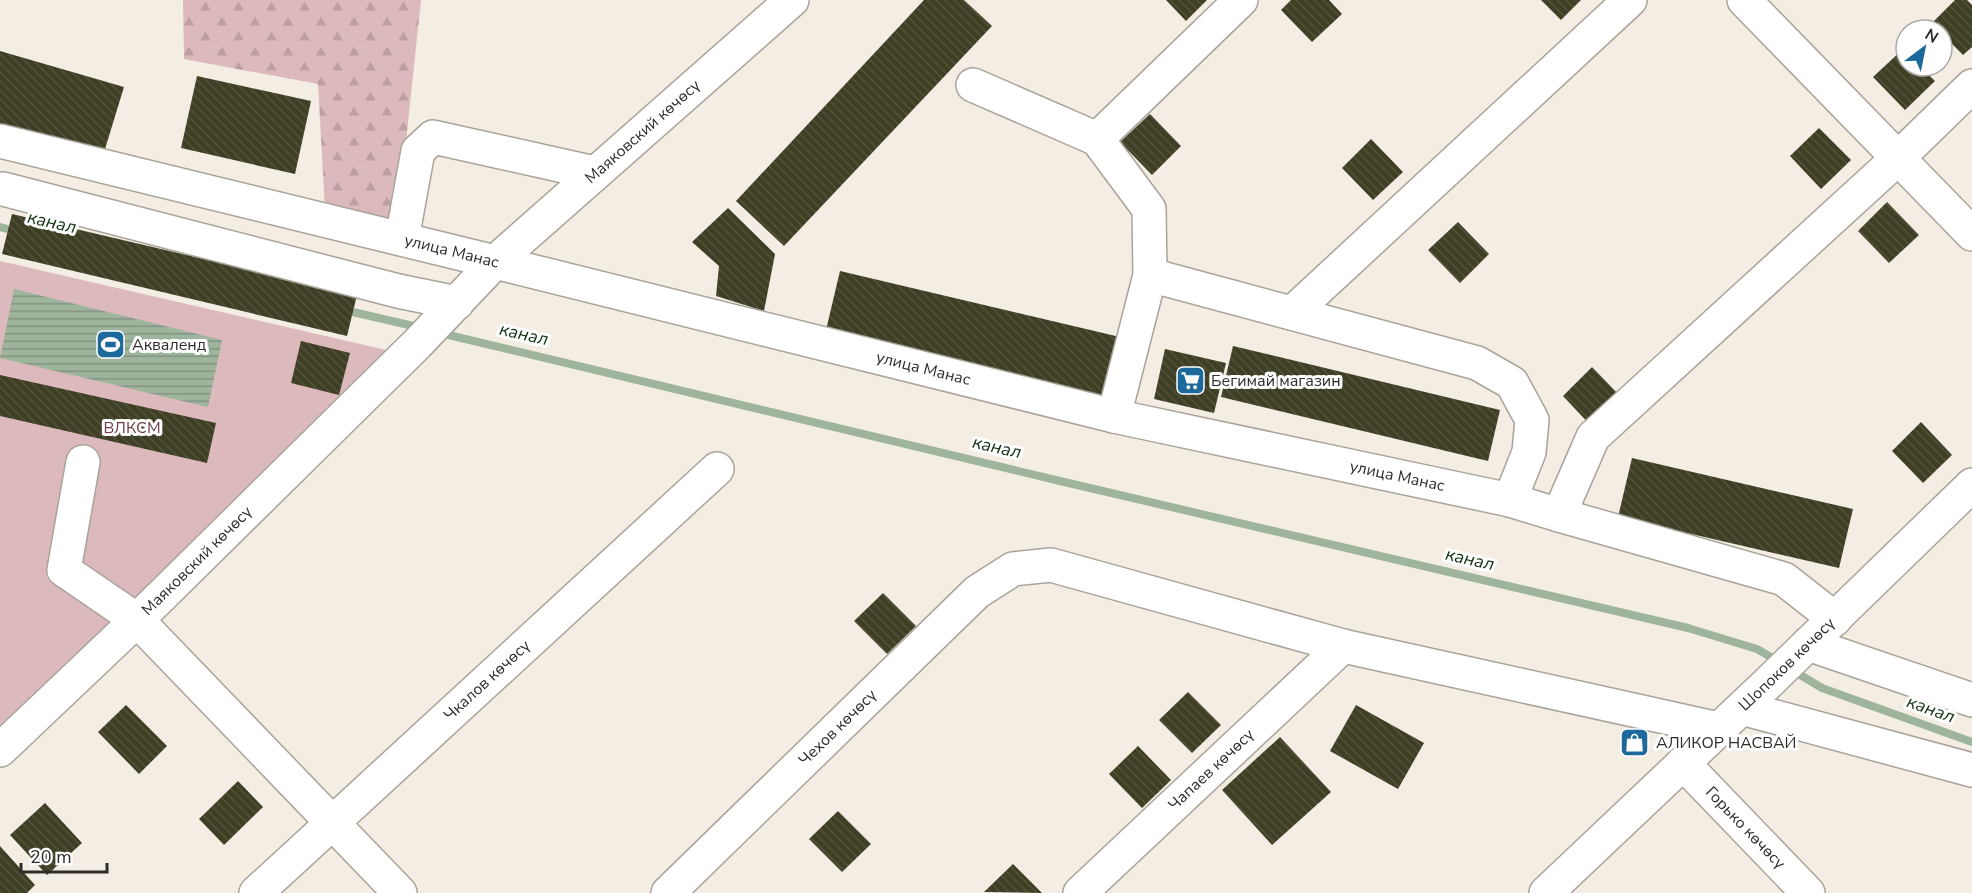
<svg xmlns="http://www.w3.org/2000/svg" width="1972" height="893" viewBox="0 0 1972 893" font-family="'Nunito Sans',sans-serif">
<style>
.forest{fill:url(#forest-firs)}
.green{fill:#dcb9bd}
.water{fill:url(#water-rules)}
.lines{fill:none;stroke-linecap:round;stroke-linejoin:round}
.stream{stroke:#9eb49c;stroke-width:8}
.building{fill:url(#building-back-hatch)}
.minor-casing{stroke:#a9a39b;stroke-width:36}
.minor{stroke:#fff;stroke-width:33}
.labels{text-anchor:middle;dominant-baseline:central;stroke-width:6;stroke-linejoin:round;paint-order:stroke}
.street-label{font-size:16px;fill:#2f2d29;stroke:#fff}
.poi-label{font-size:16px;fill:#2f2d29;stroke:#fff;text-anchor:start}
.park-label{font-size:16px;fill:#6e3b44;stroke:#fff}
.water-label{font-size:18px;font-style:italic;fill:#0f320f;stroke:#fff}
</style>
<defs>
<pattern id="forest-firs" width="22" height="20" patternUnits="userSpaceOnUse" patternTransform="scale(1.5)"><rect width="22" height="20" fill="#dcb9bd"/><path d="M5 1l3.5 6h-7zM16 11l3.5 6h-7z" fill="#bd9fa2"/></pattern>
<pattern id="water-rules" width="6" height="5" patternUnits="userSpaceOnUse" patternTransform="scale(1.5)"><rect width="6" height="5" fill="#9eb49c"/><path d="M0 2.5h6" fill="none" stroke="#81937f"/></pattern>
<pattern id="building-back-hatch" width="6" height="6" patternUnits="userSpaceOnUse" patternTransform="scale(1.5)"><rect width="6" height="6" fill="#3e3f24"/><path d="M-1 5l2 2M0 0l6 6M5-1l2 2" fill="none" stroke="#52523b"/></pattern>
</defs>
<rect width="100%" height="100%" fill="#f4ede4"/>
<polygon class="forest" points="183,0 421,0 397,226 325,210 318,84 184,59"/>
<polygon class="green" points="0,261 395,352 0,744"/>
<polygon class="water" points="14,289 222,340 208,407 0,358"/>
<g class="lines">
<g class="stream">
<polyline points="0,227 19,232"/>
<polyline points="344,310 422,328"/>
<polyline points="440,333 1060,481 1688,628 1757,649 1781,663"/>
<polyline points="1792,670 1822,688 1972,742"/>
</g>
</g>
<g class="building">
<polygon points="924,0 964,0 992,26 784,246 736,201"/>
<polygon points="1166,0 1207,0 1186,21"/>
<polygon points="1291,0 1329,0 1342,14 1312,42 1281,10"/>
<polygon points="1541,0 1581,0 1561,20"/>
<polygon points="1955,0 1967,0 1972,5 1972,47 1963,55 1942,34 1942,30 1938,30 1932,23"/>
<polygon points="1903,49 1906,52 1906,66 1920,66 1935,81 1905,110 1873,77"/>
<polygon points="0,51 124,87 101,162 0,131"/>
<polygon points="197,76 311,101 295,174 181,148"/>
<polygon points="1150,114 1181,146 1152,175 1120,142"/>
<polygon points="1819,128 1851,160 1821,189 1790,156"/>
<polygon points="1371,139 1403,172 1373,200 1342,168"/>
<polygon points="1887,202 1919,235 1889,263 1858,231"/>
<polygon points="728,208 775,254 764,311 716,296 719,266 692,242"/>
<polygon points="12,214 357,295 347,336 2,254"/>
<polygon points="1458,222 1489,254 1460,283 1428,250"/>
<polygon points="840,271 1120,337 1106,397 826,330"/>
<polygon points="301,341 350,353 339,395 291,383"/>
<polygon points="1233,346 1500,410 1488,461 1221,397"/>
<polygon points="1165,349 1226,363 1214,413 1154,399"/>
<polygon points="1592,367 1624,400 1594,429 1563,396"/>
<polygon points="0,375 216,423 207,463 0,416"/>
<polygon points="1921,422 1952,455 1923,483 1892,451"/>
<polygon points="1632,458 1853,509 1839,568 1618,517"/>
<polygon points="883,593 916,626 887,654 854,621"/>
<polygon points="1188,692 1221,725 1192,753 1159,720"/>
<polygon points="126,705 167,746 139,774 98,732"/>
<polygon points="1356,705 1424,743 1398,789 1330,751"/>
<polygon points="1280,737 1331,792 1272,845 1222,790"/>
<polygon points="1138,746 1171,780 1142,808 1109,774"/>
<polygon points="238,781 263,807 224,845 199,819"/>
<polygon points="45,803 82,843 47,875 10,835"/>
<polygon points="838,811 871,844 842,872 809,839"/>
<polygon points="0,846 35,885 27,893 0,893"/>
<polygon points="1013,864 1042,893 984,892"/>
</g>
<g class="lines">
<defs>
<g id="minor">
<polyline points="1744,0 1972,234"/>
<polyline points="973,85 1097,139 1149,209 1150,275"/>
<polyline points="1097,139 1241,0"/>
<path id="s1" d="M0,141l495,121 619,154 396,84 49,15 225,64 51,40"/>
<polyline points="3,189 398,291 457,303"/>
<polyline points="402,239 418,151 433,137 595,173"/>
<polyline points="1292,313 1630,0"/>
<polyline points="1114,416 1150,275 1477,363 1512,383 1532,420 1529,452 1510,500"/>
<polyline points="83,462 64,570 137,620 400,893"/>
<polyline points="1559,515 1593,437 1897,159 1972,86"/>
<polyline points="1808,644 1972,700"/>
<polyline points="1742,708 1972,770"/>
<path id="s2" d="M0,750l137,-130 280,-276 78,-82 297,-262"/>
<path id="s3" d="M1683,763l125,130"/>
<path id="s4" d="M256,893l461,-424"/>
<path id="s5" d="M668,893l309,-301 36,-23 38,-4 292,81 376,83"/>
<path id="s6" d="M1080,893l263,-247"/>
<path id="s7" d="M1546,893l223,-211 203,-197"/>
</g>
</defs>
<use href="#minor" class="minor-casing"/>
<use href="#minor" class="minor"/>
</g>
<defs>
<symbol id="stadium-square" viewBox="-11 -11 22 22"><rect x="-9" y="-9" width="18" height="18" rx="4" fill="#1e699c" stroke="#fff"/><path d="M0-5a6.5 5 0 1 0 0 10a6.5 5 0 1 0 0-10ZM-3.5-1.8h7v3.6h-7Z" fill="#fff"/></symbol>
<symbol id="supermarket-square" viewBox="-11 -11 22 22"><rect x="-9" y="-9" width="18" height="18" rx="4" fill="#1e699c" stroke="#fff"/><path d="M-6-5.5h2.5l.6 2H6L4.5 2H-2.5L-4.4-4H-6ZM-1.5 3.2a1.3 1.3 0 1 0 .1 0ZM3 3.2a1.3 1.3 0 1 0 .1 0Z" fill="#fff"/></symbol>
<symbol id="shop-square" viewBox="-11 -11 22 22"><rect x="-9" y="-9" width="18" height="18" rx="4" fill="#1e699c" stroke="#fff"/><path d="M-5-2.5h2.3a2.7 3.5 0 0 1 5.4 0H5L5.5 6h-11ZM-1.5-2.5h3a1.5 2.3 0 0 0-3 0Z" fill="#fff"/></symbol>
</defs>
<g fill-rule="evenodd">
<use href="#stadium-square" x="94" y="328" width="33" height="33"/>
<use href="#supermarket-square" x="1174" y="364" width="33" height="33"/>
<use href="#shop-square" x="1618" y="726" width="33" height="33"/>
</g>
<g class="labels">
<g class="street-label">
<text stroke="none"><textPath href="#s2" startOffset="892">Маяковский көчөсү</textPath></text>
<text stroke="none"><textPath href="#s1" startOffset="465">улица Манас</textPath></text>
<text stroke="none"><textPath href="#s1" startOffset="951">улица Манас</textPath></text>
<text stroke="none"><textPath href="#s1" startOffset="1437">улица Манас</textPath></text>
<text stroke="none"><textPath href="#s2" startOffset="273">Маяковский көчөсү</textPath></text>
<text stroke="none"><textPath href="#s7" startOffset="332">Шопоков көчөсү</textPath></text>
<text stroke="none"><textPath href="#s4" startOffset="314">Чкалов көчөсү</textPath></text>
<text stroke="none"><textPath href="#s5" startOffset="237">Чехов көчөсү</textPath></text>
<text stroke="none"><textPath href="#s6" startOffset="180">Чапаев көчөсү</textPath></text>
<text stroke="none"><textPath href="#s3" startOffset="90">Горько көчөсү</textPath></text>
</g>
<g class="poi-label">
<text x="132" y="345">Акваленд</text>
<text x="1211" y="381">Бегимай магазин</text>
<text x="1656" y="743">АЛИКОР НАСВАЙ</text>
</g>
<g class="park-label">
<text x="132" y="428">ВЛКСМ</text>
</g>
<g class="water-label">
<text transform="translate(52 222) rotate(13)">канал</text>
<text transform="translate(524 334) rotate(13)">канал</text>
<text transform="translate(997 447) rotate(13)">канал</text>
<text transform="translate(1470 559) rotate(13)">канал</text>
<text transform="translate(1931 709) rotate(20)">канал</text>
</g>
</g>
<g transform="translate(1924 48) rotate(32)"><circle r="28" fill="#ffffff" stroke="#acaba9" stroke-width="1.5"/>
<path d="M0-4.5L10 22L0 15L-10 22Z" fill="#1e699c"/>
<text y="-9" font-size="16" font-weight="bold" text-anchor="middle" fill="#2f2d29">N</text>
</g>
<path d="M21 863v9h86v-9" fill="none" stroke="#2f2d29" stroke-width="3"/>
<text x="30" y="863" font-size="18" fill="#2f2d29" stroke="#ffffff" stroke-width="4.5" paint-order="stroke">20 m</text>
</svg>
